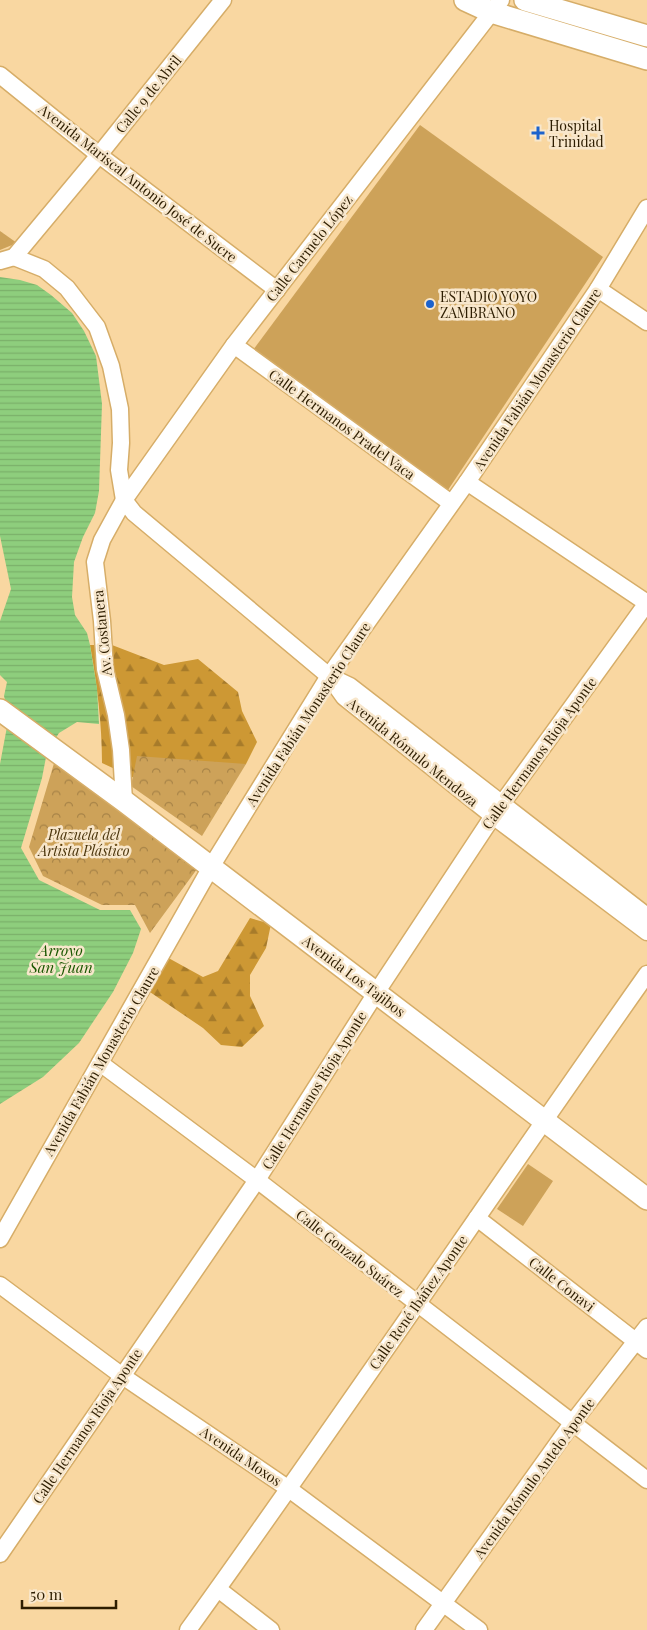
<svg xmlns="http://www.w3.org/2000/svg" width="647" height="1630" viewBox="0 0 647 1630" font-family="'Playfair Display',serif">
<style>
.forest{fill:url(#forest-firs)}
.park{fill:url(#park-crowns)}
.pitch{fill:#cda259}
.water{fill:url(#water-rules)}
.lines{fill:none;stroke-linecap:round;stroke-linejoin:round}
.minor-casing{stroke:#d6ad68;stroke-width:19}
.major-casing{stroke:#d6ad68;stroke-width:24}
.minor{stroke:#fff;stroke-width:16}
.major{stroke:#fff;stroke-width:21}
.poi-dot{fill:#1b62cd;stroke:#f8e7cc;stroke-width:2}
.labels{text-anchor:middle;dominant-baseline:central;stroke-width:5;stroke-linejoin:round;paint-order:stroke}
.street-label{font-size:14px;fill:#2d1d01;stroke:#f8e7cc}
.poi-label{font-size:14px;fill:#2d1d01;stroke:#f8e7cc;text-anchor:start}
.park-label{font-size:14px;font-style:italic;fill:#4b350c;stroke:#f8e7cc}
.water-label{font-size:15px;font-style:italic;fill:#1a5700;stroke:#f8e7cc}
</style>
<defs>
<pattern id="forest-firs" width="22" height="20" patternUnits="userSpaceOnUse" patternTransform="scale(1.25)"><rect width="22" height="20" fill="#cd9834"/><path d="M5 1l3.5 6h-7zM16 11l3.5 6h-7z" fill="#a77b2a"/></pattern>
<pattern id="park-crowns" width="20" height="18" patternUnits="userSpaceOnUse" patternTransform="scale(1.25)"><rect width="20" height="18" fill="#cda259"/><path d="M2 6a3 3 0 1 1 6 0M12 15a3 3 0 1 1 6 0" fill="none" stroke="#a78347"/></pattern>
<pattern id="water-rules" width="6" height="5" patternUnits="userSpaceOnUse" patternTransform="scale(1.25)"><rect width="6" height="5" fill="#8ece7d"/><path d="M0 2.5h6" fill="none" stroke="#7bb06a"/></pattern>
</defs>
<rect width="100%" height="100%" fill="#f9d7a1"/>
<g class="forest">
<path d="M90,645h22l52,20 34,-6 40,33 4,19 15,31 -11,22 -60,33 -26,-7 -58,-27c0,-39 -5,-79 -12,-118z"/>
<polygon points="250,918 271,924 266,948 250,975 250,996 264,1026 242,1047 221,1045 203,1028 144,988 163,955 203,977 218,971"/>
</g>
<g class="park">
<polygon points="0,231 17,243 0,250"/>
<polygon points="137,756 246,764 202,836 131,786"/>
<polygon points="55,760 200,865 150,933 135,905 102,905 43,876 29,847"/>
</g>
<g class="pitch">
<polygon points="420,125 603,257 446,493 253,350"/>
<polygon points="528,1164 553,1181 523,1226 497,1209"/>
</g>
<polygon class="water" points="0,277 20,280 37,285 51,295 72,313 84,331 96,356 102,404 99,491 95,513 83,537 74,562 72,597 75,615 87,633 90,645 97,688 99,724 77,722 59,733 47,752 42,778 21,848 39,880 100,910 130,910 141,929 133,953 113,992 79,1043 43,1077 0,1104 0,764 9,716 4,696 7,682 0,675 0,621 11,589 0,536"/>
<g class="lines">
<defs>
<g id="minor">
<polyline points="0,75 99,155 277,290"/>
<polyline points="14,257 99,155 223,0"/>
<polyline points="0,261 14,257 44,269 67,288 97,327 111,366 120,409 121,443 119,470 124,500 134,513 329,676"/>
<polyline points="598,289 647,322"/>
<polyline points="234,345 451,503"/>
<polyline points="124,801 121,750 116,715 105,669 102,621 95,562 102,540 124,500 234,345 501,0"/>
<polyline points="647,916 350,686 329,676 344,697 493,816 647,932"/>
<polyline points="100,1063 257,1180 647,1480"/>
<polyline points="477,1218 647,1350"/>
<polyline points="0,1239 211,867 329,676 467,482 598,289 647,208"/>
<polyline points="0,1285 121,1375 289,1489 479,1630"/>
<polyline points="0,1554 257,1180 376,993 493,816 647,603 467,482"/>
<polyline points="218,1589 271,1630"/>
<path d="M188,1630c156,-216 305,-438 459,-656"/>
<polyline points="424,1630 573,1422 647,1327"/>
</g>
<g id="major">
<polyline points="465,0 491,12 647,59"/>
<polyline points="525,0 647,36"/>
<polyline points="0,710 124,801 647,1199"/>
</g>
</defs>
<use href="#minor" class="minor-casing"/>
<use href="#major" class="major-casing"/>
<use href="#minor" class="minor"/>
<use href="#major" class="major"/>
</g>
<g class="poi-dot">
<path d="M535.5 125.5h5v5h5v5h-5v5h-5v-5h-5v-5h5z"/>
<circle cx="430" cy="304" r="5"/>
</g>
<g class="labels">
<g class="street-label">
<text transform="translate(148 94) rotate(-51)">Calle 9 de Abril</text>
<text transform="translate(138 183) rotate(38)">Avenida Mariscal Antonio José de Sucre</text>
<text transform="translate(309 248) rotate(-52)">Calle Carmelo López</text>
<text transform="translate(537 379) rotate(-56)">Avenida Fabián Monasterio Claure</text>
<text transform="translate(342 424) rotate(36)">Calle Hermanos Pradel Vaca</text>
<text transform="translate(102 633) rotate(-96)">Av. Costanera</text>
<text transform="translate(308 714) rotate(-57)">Avenida Fabián Monasterio Claure</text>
<text transform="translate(413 752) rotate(39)">Avenida Rómulo Mendoza</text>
<text transform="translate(539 753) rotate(-54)">Calle Hermanos Rioja Aponte</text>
<text transform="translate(354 976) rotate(37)">Avenida Los Tajibos</text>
<text transform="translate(101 1061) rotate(-60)">Avenida Fabián Monasterio Claure</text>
<text transform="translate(314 1090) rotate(-58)">Calle Hermanos Rioja Aponte</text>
<text transform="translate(350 1253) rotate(38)">Calle Gonzalo Suárez</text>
<text transform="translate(562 1284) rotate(38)">Calle Conavi</text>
<text transform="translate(418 1302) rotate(-55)">Calle René Ibáñez Aponte</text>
<text transform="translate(87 1426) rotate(-56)">Calle Hermanos Rioja Aponte</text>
<text transform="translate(241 1456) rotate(34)">Avenida Moxos</text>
<text transform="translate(534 1478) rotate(-54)">Avenida Rómulo Antelo Aponte</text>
</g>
<g class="poi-label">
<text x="549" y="125">Hospital<tspan x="549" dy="16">Trinidad</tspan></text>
<text x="440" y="296">ESTADIO YOYO<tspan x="440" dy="16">ZAMBRANO</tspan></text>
</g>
<g class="park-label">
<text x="84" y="834">Plazuela del<tspan x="84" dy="16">Artista Plástico</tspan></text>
</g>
<g class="water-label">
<text x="61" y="950">Arroyo<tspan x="61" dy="17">San Juan</tspan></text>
</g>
</g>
<path d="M22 1600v8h94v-8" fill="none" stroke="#2d1d01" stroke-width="2.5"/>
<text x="30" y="1600" font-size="15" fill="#2d1d01" stroke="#f8e7cc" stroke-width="4" paint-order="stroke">50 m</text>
</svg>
